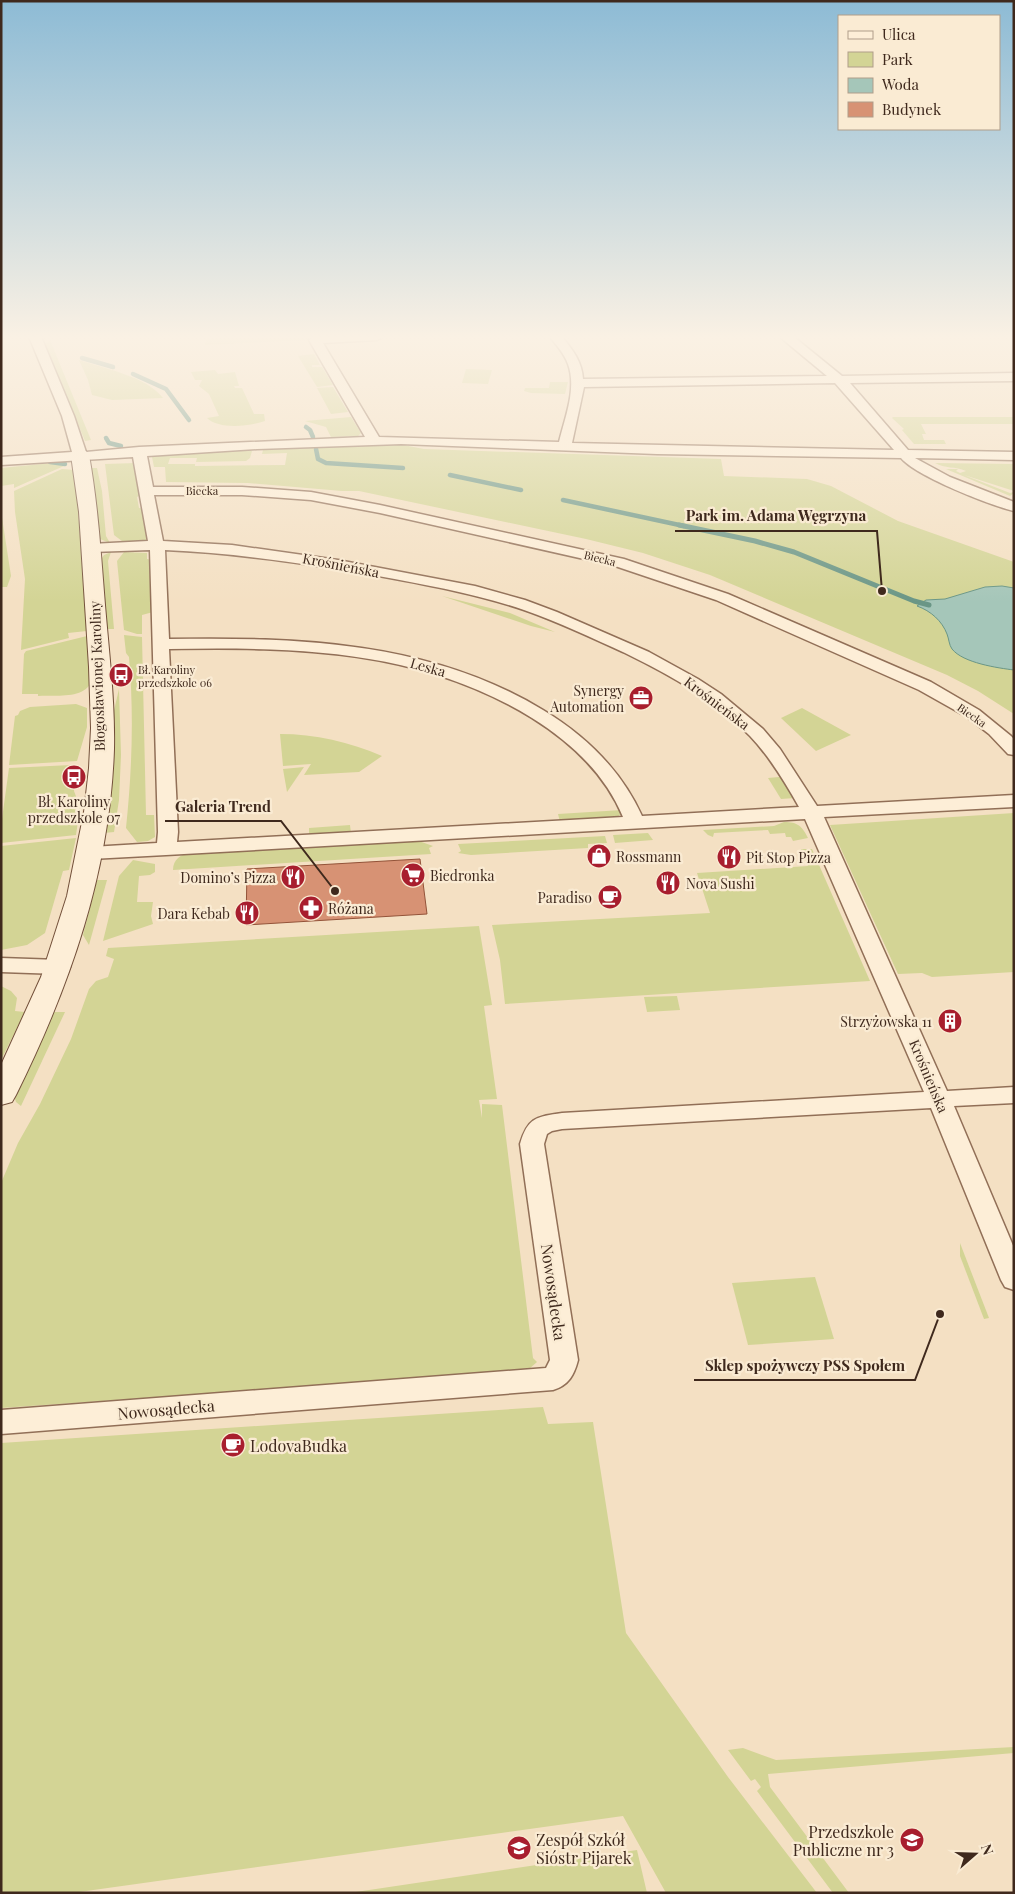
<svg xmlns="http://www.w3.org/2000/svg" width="1015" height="1894" viewBox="0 0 1015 1894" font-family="'Playfair Display',serif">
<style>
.green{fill:#d3d495}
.water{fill:#a5c6b9;stroke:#6a9686}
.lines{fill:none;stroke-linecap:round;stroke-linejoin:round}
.stream-far1{stroke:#6a9686;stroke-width:4.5}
.stream{stroke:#6a9686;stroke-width:5}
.building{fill:#d79274;stroke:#935339}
.street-casing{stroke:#916f57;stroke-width:3}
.secondary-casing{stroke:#73503a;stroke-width:2}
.street{fill:#fdeed7;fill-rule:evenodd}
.secondary{fill:#fdeed7;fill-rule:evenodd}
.labels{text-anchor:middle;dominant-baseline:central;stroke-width:4.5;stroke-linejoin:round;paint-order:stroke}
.far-street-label{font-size:11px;fill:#3f291d;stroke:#faebd3}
.far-poi-label{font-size:11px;fill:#3f291d;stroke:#faebd3;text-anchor:start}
.street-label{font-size:14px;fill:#3f291d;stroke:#faebd3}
.poi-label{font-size:14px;fill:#3f291d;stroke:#faebd3;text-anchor:end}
.near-street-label{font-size:16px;fill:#3f291d;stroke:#faebd3}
.near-poi-label{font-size:16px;fill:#3f291d;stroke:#faebd3;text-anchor:start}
.leader{fill:none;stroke:#3f291d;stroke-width:2}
.callout-dot{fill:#3f291d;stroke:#faebd3;stroke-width:2}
.callout-label{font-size:15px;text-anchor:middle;font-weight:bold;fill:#3f291d;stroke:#faebd3;stroke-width:4.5;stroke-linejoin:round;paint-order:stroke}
</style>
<rect width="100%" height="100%" fill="#f4e0c3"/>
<g class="green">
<polygon points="302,337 306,340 205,345 207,339"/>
<polygon points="50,340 91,440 85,441 45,344"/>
<polygon points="314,354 320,365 312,365 312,367 322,367 333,385 317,387 298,356"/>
<path d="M79,360c24,8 69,17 84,38l-51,2 -20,-5 -4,-15z"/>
<polygon points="466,369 492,370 488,384 462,383"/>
<path d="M215,370l3,4 17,-2 4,14h-5l1,2h7l12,26h10l1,7c-15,5 -46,9 -58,-3l12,-2 -10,-22 -10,-8 3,-6h-7l-4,-8z"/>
<polygon points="550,382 568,382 565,394 531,393 524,391 525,388 549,388"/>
<polygon points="333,387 348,412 331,414 317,388"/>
<polygon points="351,417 361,433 358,436 331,437 326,427 305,421"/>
<polygon points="893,417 1014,417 1014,424 921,424 926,434 922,434 924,440 944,440 946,444 914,444 902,430 904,429 892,418"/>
<polygon points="398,444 424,449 721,459 724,476 807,479 831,486 898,521 1014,562 1014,714 978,691 947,675 710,575 643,553 586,539 359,491 342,491 248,483 166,482 165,467 154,467 152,457 157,455 249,449 252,451 250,458 246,461 196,462 197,458 170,458 168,464 195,464 195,466 285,465 287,453 262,454 263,450 321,446"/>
<polygon points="52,463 64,466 14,488 14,484 1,486 1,468"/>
<polygon points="136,463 142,494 137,497 139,508 145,509 150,539 147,541 126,544 114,535 105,464"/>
<path d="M935,463l79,1v27l-50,-16 46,18 4,-1v1l-4,3 -64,-27h12l-2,2 4,2 6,-2c-11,-5 -21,-2 -31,-8z"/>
<polygon points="90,468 97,468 102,491 106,536 110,543 100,539"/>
<polygon points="62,469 75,470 87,631 68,633 69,638 21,650 25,579 15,512 14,491"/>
<polygon points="1,511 11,576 7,587 1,587"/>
<polygon points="111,552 108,561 114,629 106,629 100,561 104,555"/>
<polygon points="124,552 147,553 147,559 152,560 153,612 142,615 142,634 137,634 124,630 117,561"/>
<polygon points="442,596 510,613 555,632 531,626"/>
<path d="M124,635l18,2 4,178h8l1,22 -7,4 -11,1 -11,-14c6,-57 8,-114 3,-171l-3,-4z"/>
<path d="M87,636l3,48c-8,15 -37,11 -52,12v-2h-16l2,-40 2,-3z"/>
<polygon points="119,689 121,755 119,800 114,832 104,833 112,719"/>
<polygon points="76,704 87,708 87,727 77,761 9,765 15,716 18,715 20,711 30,707"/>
<polygon points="802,708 851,735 816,751 781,718"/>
<path d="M280,734c35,0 70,8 102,22l-23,16 -55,3 7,-11 -28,2z"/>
<polygon points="71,765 67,782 75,782 74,791 80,807 76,835 1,843 1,826 9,768"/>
<polygon points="304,767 287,792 283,769"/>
<polygon points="779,777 783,778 795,798 781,799 768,778"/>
<polygon points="622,810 621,814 616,818 560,822 558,814"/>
<polygon points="1014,813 1014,972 932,977 922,973 898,974 830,825"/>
<path d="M784,822c14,0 18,4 24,16l-15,3 -2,-4h-5l-1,-4 -15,1 -2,-4 -54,3 -1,4 -5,-2 -5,-5 71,-4z"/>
<polygon points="350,825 351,833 309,836 309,828"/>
<polygon points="648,833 653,840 615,843 613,835"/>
<polygon points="605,836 607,843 588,844 588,848 471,855 458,853 461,851 458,844"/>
<polygon points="76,838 69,870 63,871 45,933 27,945 1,950 1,846"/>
<path d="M416,840l17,6 -4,2 2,6 -258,16c0,-11 8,-15 17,-18z"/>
<polygon points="801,849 812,849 870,981 505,1004 500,960 492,925 710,913 697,873 808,866"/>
<polygon points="133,860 155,864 155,872 150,875 139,876 137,902 153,902 151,916 153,924 103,941 119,876"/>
<polygon points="97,880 107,880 89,945 83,935"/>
<polygon points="479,926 492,1005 484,1006 497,1099 479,1100 482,1118 482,1104 502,1105 533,1358 537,1362 529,1369 348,1384 1,1408 1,1183 18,1143 40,1104 71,1039 89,989 96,981 108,977 114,959 106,956 108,948"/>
<polygon points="1,986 11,991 17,998 15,1011 25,1012 1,1060"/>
<polygon points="677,996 680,1010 647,1012 644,997"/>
<polygon points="54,1012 65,1012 21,1106 16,1102 14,1096"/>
<polygon points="960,1243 989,1318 984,1319 960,1256"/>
<polygon points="815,1277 834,1339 748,1345 732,1283"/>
<polygon points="543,1407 548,1424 593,1422 626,1633 728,1777 817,1893 666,1893 623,1816 72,1893 1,1893 1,1443"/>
<polygon points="1014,1747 1014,1753 768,1774 770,1787 849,1893 833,1893 757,1791 761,1787 755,1779 751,1781 728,1750 743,1748 776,1760"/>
<polygon points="637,1850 647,1893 349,1893"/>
</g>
<path class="water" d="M1002,586l12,2v82c-16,-2 -51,-7 -62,-21 -3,-4 -3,-10 -5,-15 -5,-13 -16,-23 -30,-28l9,-6 19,-1 40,-12z"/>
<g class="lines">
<g class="stream-far1">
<polyline points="82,358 113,367"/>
<polyline points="133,374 166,389 189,420"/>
<polyline points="306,427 310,430 313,437"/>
<polyline points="106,438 109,443 121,446"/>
<polyline points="316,449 318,459 326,463 403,468"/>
<polyline points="50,462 65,464"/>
<polyline points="450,475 521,490"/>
<polyline points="563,500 684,526"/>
</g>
<polyline class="stream" points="679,525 755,541 794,552 914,601 929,605"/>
</g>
<polygon class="building" points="420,859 427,914 246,925 247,869"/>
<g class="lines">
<defs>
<g id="street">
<path d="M31,337h10l1,2 32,77 12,36 53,-5 226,-10 -56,-97 3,-3h71l-6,3 -54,3 56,94 180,5c6,-25 18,-53 9,-78 -4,-11 -11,-18 -18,-27h12c11,13 20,25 21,42l244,-3 -47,-39h14l48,39 172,-3v8l-164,2 58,67 106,2v8l-99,-2 35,19 64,25v9c-25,-6 -98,-35 -113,-53l-244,-4 -256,-10 -144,5 -110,7 6,31h89l69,5 69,13 244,54 104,35 203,88 48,28 32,26 3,3v16l-6,-1 -19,-20 -22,-17 -48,-27 -203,-90 -101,-34 -235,-53 -69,-13 -69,-5h-88l9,46 69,4 106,15 137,26 50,14 32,12 92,40 49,27 23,15 42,35 17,20 37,57 197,-11v12l-190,10 123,274 67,-4v16l-60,3 60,142v42l-9,-3 -4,-7 -70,-172 -369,21 -10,2 -5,3 -3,10 34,216c-4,15 -9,25 -25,30l-552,44v-24l545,-42 4,-8 -30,-216c8,-27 16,-27 42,-31l362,-21 -119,-273 -639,36 -75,4 -7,-2 -3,-4 3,-4 7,-2 66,-4 1,-11 -8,-282 -59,2 -5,-1 -2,-3 2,-3 5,-1 57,-3 -15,-84 -132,8v-8l71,-5 -10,-36 -32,-77zM835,383l59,67 -322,-7 12,-56zM165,550c72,3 142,14 213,26 49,9 99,18 146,34 35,12 68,28 101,43 45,22 90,47 125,83 20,21 35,46 49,71l-157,9c-21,-46 -56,-80 -99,-106 -113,-69 -246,-73 -374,-71zM169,649c128,-2 251,0 363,69 40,25 73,56 91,99l-446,25 1,-10z"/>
<polygon points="1,958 59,960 67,962 70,967 67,972 59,974 1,972"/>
</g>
<path id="secondary" d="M80,450l6,1 3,4c9,50 12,100 16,150 4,48 10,96 9,144 -4,123 -44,237 -98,346l-4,7 -11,3v-40l40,-88 26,-81 17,-84 5,-44 2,-40 -2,-61 -10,-155 -8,-57 3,-4z"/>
</defs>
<use href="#street" class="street-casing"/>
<use href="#secondary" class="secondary-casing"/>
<use href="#street" class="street"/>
<use href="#secondary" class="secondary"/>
</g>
<linearGradient id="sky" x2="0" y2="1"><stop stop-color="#8dbbd5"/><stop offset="0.56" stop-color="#faf1e4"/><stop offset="1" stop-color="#faf1e4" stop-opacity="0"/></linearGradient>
<rect width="1015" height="602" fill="url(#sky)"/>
<defs>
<symbol id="bus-disc" viewBox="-11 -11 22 22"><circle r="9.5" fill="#a81e2e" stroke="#faebd3"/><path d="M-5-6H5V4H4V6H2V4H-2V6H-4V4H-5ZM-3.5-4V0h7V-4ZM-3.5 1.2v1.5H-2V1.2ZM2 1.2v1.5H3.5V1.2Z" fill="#fff"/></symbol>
<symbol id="office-disc" viewBox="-11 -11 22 22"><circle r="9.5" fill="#a81e2e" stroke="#faebd3"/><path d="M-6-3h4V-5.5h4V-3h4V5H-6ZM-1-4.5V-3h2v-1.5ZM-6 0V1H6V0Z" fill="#fff"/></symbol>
<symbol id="shop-disc" viewBox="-11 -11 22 22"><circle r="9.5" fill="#a81e2e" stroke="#faebd3"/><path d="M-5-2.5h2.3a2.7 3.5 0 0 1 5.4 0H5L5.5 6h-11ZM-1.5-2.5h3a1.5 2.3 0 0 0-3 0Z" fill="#fff"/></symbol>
<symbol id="restaurant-disc" viewBox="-11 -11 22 22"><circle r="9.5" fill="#a81e2e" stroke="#faebd3"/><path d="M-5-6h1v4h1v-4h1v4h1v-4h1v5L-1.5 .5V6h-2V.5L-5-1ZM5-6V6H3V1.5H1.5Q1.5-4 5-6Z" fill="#fff"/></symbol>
<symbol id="supermarket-disc" viewBox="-11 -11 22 22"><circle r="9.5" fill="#a81e2e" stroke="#faebd3"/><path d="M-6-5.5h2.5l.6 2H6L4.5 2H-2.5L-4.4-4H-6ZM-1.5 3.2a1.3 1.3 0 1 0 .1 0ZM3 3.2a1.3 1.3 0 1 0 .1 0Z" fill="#fff"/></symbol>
<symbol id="cafe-disc" viewBox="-11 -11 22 22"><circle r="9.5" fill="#a81e2e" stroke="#faebd3"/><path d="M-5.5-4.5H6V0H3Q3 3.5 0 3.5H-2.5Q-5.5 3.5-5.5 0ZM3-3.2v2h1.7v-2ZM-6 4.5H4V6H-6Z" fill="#fff"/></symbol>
<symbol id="pharmacy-disc" viewBox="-11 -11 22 22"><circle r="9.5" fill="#a81e2e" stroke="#faebd3"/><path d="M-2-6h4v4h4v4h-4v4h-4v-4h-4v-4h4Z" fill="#fff"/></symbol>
<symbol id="building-disc" viewBox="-11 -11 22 22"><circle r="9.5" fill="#a81e2e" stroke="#faebd3"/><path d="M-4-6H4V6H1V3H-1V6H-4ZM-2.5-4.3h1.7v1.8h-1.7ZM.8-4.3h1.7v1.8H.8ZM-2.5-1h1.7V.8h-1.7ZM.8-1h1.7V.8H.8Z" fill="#fff"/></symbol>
<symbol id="school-disc" viewBox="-11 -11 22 22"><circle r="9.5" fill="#a81e2e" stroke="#faebd3"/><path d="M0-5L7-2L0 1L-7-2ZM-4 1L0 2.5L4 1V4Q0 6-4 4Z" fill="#fff"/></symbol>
</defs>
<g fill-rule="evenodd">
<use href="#bus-disc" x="107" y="661" width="28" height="28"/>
<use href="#office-disc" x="627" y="684" width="28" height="28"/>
<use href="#bus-disc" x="60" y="763" width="28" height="28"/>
<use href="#shop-disc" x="585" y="842" width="28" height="28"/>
<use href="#restaurant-disc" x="715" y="843" width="28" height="28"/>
<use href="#supermarket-disc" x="399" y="861" width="28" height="28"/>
<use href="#restaurant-disc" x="279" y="863" width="28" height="28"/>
<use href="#restaurant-disc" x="654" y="869" width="28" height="28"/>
<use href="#cafe-disc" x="596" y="883" width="28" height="28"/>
<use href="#pharmacy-disc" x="297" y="894" width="28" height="28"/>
<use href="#restaurant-disc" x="233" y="899" width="28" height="28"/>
<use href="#building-disc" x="936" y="1007" width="28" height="28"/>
<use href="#cafe-disc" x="219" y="1431" width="28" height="28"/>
<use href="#school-disc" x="898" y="1826" width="28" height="28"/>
<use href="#school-disc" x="505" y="1834" width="28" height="28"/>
</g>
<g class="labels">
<g class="far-street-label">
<text x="202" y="490">Biecka</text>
<text transform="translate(600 558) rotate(14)">Biecka</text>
<text transform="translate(972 715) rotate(35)">Biecka</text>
</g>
<g class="far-poi-label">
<text x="138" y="669">Bł. Karoliny<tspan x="138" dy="13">przedszkole 06</tspan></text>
</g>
<g class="street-label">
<text transform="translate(341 565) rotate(11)">Krośnieńska</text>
<text transform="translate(428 667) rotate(16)">Leska</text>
<text transform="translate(97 676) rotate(-92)">Błogosławionej Karoliny</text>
<text transform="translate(717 703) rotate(37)">Krośnieńska</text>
<text transform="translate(929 1076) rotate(67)">Krośnieńska</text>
</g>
<g class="poi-label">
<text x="624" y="690">Synergy<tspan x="624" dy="16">Automation</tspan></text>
<text x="74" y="801" text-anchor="middle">Bł. Karoliny<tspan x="74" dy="16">przedszkole 07</tspan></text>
<text x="616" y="856" text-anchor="start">Rossmann</text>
<text x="746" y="857" text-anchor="start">Pit Stop Pizza</text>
<text x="430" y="875" text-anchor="start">Biedronka</text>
<text x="276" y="877">Domino’s Pizza</text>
<text x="686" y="883" text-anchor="start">Nova Sushi</text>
<text x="592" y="897">Paradiso</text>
<text x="328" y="908" text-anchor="start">Różana</text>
<text x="230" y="913">Dara Kebab</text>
<text x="932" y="1021">Strzyżowska 11</text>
</g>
<g class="near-street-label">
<text transform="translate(554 1292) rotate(82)">Nowosądecka</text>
<text transform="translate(166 1409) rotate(-5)">Nowosądecka</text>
</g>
<g class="near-poi-label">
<text x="250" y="1445">LodovaBudka</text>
<text x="894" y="1831" text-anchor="end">Przedszkole<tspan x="894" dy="18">Publiczne nr 3</tspan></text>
<text x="536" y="1839">Zespół Szkół<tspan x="536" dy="18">Sióstr Pijarek</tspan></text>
</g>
</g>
<path class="leader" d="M882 591L877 531H675M335 891L281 821H165M940 1314L915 1380H694"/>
<g class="callout-dot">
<circle cx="882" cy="591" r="5"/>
<circle cx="335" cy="891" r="5"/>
<circle cx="940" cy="1314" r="5"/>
</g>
<g class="callout-label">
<text x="776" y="521">Park im. Adama Węgrzyna</text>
<text x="223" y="812">Galeria Trend</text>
<text x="805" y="1371">Sklep spożywczy PSS Społem</text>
</g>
<rect width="1015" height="1894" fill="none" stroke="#3f291d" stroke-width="5"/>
<rect x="838" y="15" width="162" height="115" fill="#faebd3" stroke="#af9d8a"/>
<rect x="848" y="31" width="25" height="8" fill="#fdeed7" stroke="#af9d8a"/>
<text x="882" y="40" font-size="15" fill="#3f291d">Ulica</text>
<rect x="848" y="52" width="25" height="15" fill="#d3d495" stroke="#af9d8a"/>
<text x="882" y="65" font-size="15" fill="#3f291d">Park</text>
<rect x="848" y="78" width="25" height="15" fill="#a5c6b9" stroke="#af9d8a"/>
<text x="882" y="90" font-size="15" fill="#3f291d">Woda</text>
<rect x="848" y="102" width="25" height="15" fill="#d79274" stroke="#af9d8a"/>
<text x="882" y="115" font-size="15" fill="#3f291d">Budynek</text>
<g transform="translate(975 1854) rotate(70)" stroke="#faebd3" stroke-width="4" paint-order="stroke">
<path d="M0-4L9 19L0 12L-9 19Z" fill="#3f291d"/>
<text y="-8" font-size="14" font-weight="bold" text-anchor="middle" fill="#3f291d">N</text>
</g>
</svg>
